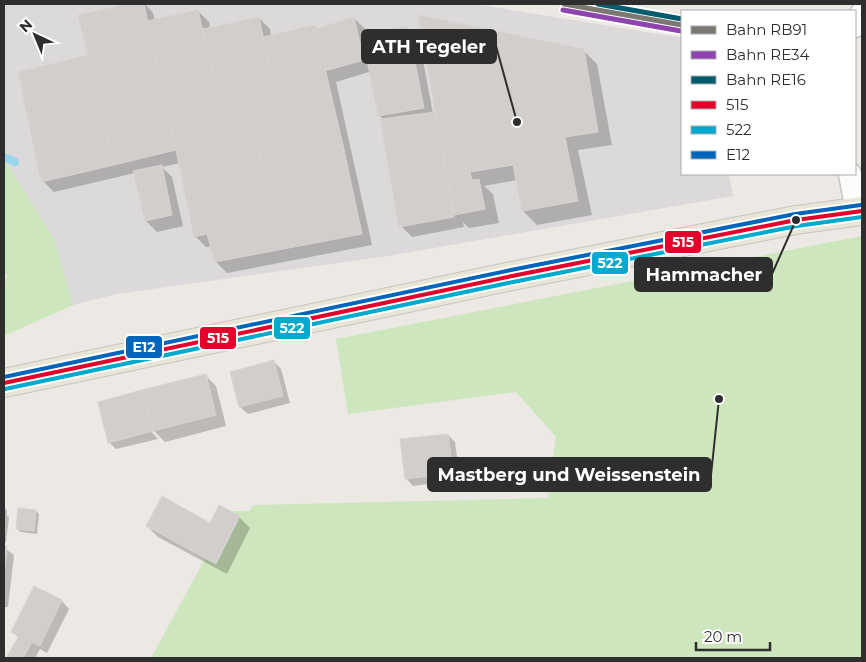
<svg xmlns="http://www.w3.org/2000/svg" width="866" height="662" viewBox="0 0 866 662" font-family="Montserrat,sans-serif">
<style>
.industrial{fill:#dcd9db}
.green{fill:#cee6be}
.shadow{fill:#0003}
.lines{fill:none;stroke-linecap:round;stroke-linejoin:round}
.stream{stroke:#99d6ec;stroke-width:8}
.building{fill:#d1cecb;stroke:#d7d4d0}
.minor-casing{stroke:#c5c4c5;stroke-width:25}
.primary-casing{stroke:#c6c5c4;stroke-width:30}
.minor{stroke:#fcfcfb;stroke-width:22}
.primary{stroke:#e8e4d6;stroke-width:28}
.bus-1-casing{stroke:#fff;stroke-width:8}
.bus-2-casing{stroke:#fff;stroke-width:8}
.bus-3-casing{stroke:#fff;stroke-width:8}
.bus-1{stroke:#e4002b;stroke-width:4}
.bus-2{stroke:#00a9ce;stroke-width:4}
.bus-3{stroke:#0065bd;stroke-width:4}
.rail-1-casing{stroke:#fff;stroke-width:9}
.rail-2-casing{stroke:#fff;stroke-width:9}
.rail-3-casing{stroke:#fff;stroke-width:9}
.rail-1{stroke:#7b7872;stroke-width:5}
.rail-2{stroke:#8e44ad;stroke-width:5}
.rail-3{stroke:#005c6e;stroke-width:5}
.leader{fill:none;stroke:#2e2e2e;stroke-width:2}
.callout-dot{fill:#2e2e2e;stroke:#fff;stroke-width:2}
.callout{fill:#2e2e2e;stroke:#2e2e2e;stroke-width:2}
.callout-label{font-size:18px;text-anchor:middle;font-weight:bold;fill:#fff}
.line-badge{stroke:#fff;stroke-width:2}
.badge-label{font-size:14px;text-anchor:middle;font-weight:bold;fill:#fff}
</style>
<rect width="100%" height="100%" fill="#ece8e4"/>
<polygon class="industrial" points="4,4 475,4 682,38 682,174 729,174 733,196 388,256 117,294 73,305 55,240 4,159"/>
<g class="green">
<polygon points="4,159 55,240 73,305 4,336 4,288 7,275 4,274"/>
<polygon points="862,236 862,658 151,658 231,511 249,511 253,505 548,498 556,437 516,392 348,414 336,339"/>
</g>
<g class="shadow">
<polygon points="133,4 145,4 153,13 155,21 198,11 209,22 210,28 259,18 270,29 271,36 314,26 318,30 354,18 365,29 366,35 408,28 419,39 433,114 583,50 597,64 612,145 578,150 592,215 537,225 523,211 517,180 484,186 493,194 499,223 469,228 463,222 464,227 412,237 401,226 383,119 379,115 369,72 336,82 372,245 227,273 216,262 212,246 206,247 195,236 180,163 162,167 172,177 183,226 157,232 146,221 135,173 54,192 43,181 89,56 79,16"/>
<polygon points="274,362 281,369 290,403 248,414 240,407"/>
<polygon points="205,375 216,386 226,426 165,442 153,430 150,430 158,439 116,449 109,442"/>
<polygon points="448,435 455,442 460,480 413,486 406,478"/>
<polygon points="4,507 7,510 7,516 9,517 6,542 4,542"/>
<polygon points="36,511 39,514 37,534 21,532 17,529"/>
<polygon points="239,517 250,528 227,574 158,537 147,526 210,525"/>
<polygon points="4,548 14,555 8,607 4,607"/>
<polygon points="34,587 62,601 69,609 47,653 40,649 35,658 8,658 19,638 13,632"/>
</g>
<g class="lines">
<polyline class="stream" points="4,157 15,162"/>
</g>
<g class="building">
<polygon points="127,4 144,4 176,150 114,165 78,15"/>
<polygon points="198,10 228,139 176,150 147,21"/>
<polygon points="418,15 584,49 598,132 565,137 578,201 522,211 513,165 470,172 472,180 479,179 485,209 454,215"/>
<polygon points="259,17 289,156 262,163 255,134 228,139 203,29"/>
<polygon points="354,17 364,60 325,71 316,29"/>
<polygon points="315,25 343,145 289,156 263,37"/>
<polygon points="408,26 424,108 378,116 362,34"/>
<polygon points="88,55 114,165 41,182 18,72"/>
<polygon points="435,112 454,217 399,227 380,119"/>
<polygon points="255,134 262,163 343,145 362,234 215,262 207,234 194,237 176,150"/>
<polygon points="162,165 172,215 145,221 133,171"/>
<polygon points="274,360 283,396 239,407 230,372"/>
<polygon points="206,374 216,415 153,431 142,390"/>
<polygon points="142,390 153,431 108,443 98,402"/>
<polygon points="448,434 453,473 405,479 400,439"/>
<polygon points="162,496 210,523 219,505 240,516 216,564 146,526"/>
<polygon points="18,508 36,510 34,531 16,529"/>
<polygon points="4,546 7,547 4,575"/>
<polygon points="34,586 62,600 40,646 32,642 23,658 6,658 19,636 11,632"/>
</g>
<g class="lines">
<defs>
<g id="minor">
<polyline points="855,26 862,13"/>
<polyline points="850,174 857,211"/>
</g>
<polyline id="primary" points="4,383 512,276 739,231 796,220 862,211"/>
</defs>
<use href="#minor" class="minor-casing"/>
<use href="#primary" class="primary-casing"/>
<use href="#minor" class="minor"/>
<use href="#primary" class="primary"/>
<defs>
<polyline id="bus-1" points="4,383 512,276 796,220 862,211"/>
<polyline id="bus-2" points="5,389 513,282 797,226 862,217"/>
<polyline id="bus-3" points="4,377 511,270 795,214 861,205"/>
</defs>
<use href="#bus-1" class="bus-1-casing"/>
<use href="#bus-2" class="bus-2-casing"/>
<use href="#bus-3" class="bus-3-casing"/>
<use href="#bus-1" class="bus-1"/>
<use href="#bus-2" class="bus-2"/>
<use href="#bus-3" class="bus-3"/>
<defs>
<polyline id="rail-1" points="564,4 682,25"/>
<polyline id="rail-2" points="563,10 681,31"/>
<polyline id="rail-3" points="598,4 682,19"/>
</defs>
<use href="#rail-1" class="rail-1-casing"/>
<use href="#rail-2" class="rail-2-casing"/>
<use href="#rail-3" class="rail-3-casing"/>
<use href="#rail-1" class="rail-1"/>
<use href="#rail-2" class="rail-2"/>
<use href="#rail-3" class="rail-3"/>
</g>
<path class="leader" d="M517 122L496 46M796 220L772 274M719 399L711 475"/>
<g class="callout-dot">
<circle cx="517" cy="122" r="5"/>
<circle cx="796" cy="220" r="5"/>
<circle cx="719" cy="399" r="5"/>
</g>
<g class="callout">
<rect x="362" y="30" width="134" height="33" rx="5"/>
<rect x="635" y="258" width="137" height="33" rx="5"/>
<rect x="428" y="458" width="283" height="33" rx="5"/>
</g>
<g class="callout-label">
<text x="429" y="53">ATH Tegeler</text>
<text x="704" y="281">Hammacher</text>
<text x="569" y="481">Mastberg und Weissenstein</text>
</g>
<g class="line-badge">
<rect x="664" y="230" width="38" height="24" rx="5" fill="#e4002b"/>
<rect x="591" y="251" width="38" height="24" rx="5" fill="#00a9ce"/>
<rect x="273" y="316" width="38" height="24" rx="5" fill="#00a9ce"/>
<rect x="199" y="326" width="38" height="24" rx="5" fill="#e4002b"/>
<rect x="125" y="335" width="38" height="24" rx="5" fill="#0065bd"/>
</g>
<g class="badge-label">
<text x="683" y="247">515</text>
<text x="610" y="268">522</text>
<text x="292" y="333">522</text>
<text x="218" y="343">515</text>
<text x="144" y="352">E12</text>
</g>
<rect width="866" height="662" fill="none" stroke="#2e2e2e" stroke-width="10"/>
<rect x="681" y="10" width="175" height="165" fill="#ffffff" stroke="#ababab"/>
<rect x="691" y="26" width="25" height="8" fill="#7b7872" stroke="#ababab"/>
<text x="726" y="35" font-size="15" fill="#2e2e2e">Bahn RB91</text>
<rect x="691" y="51" width="25" height="8" fill="#8e44ad" stroke="#ababab"/>
<text x="726" y="60" font-size="15" fill="#2e2e2e">Bahn RE34</text>
<rect x="691" y="76" width="25" height="8" fill="#005c6e" stroke="#ababab"/>
<text x="726" y="85" font-size="15" fill="#2e2e2e">Bahn RE16</text>
<rect x="691" y="101" width="25" height="8" fill="#e4002b" stroke="#ababab"/>
<text x="726" y="110" font-size="15" fill="#2e2e2e">515</text>
<rect x="691" y="126" width="25" height="8" fill="#00a9ce" stroke="#ababab"/>
<text x="726" y="135" font-size="15" fill="#2e2e2e">522</text>
<rect x="691" y="151" width="25" height="8" fill="#0065bd" stroke="#ababab"/>
<text x="726" y="160" font-size="15" fill="#2e2e2e">E12</text>
<g transform="translate(35 35) rotate(316)" stroke="#ffffff" stroke-width="4" paint-order="stroke">
<path d="M0-4L9 19L0 12L-9 19Z" fill="#2e2e2e"/>
<text y="-8" font-size="14" font-weight="bold" text-anchor="middle" fill="#2e2e2e">N</text>
</g>
<path d="M696 642v8h74v-8" fill="none" stroke="#2e2e2e" stroke-width="2.5"/>
<text x="704" y="642" font-size="15" fill="#2e2e2e" stroke="#ffffff" stroke-width="4" paint-order="stroke">20 m</text>
</svg>
